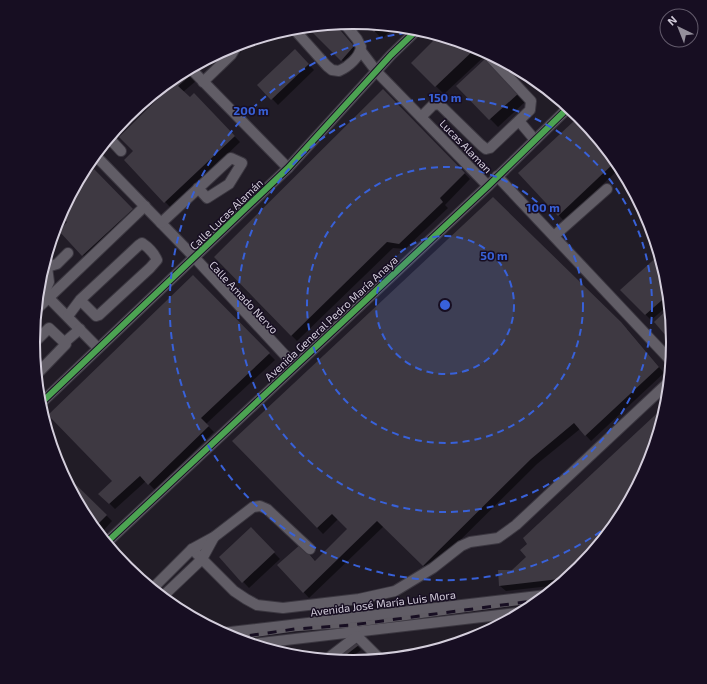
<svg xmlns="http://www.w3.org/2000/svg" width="707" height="684" viewBox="0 0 707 684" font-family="'Exo 2',sans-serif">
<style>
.shadow{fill:#0007}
.building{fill:#3e3942}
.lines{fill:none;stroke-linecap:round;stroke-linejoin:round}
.minor-casing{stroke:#3b3740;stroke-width:12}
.minor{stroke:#615d66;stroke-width:10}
.rail-casing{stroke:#605c64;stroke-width:4.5}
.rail{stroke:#170e22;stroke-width:3;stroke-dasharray:9;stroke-linecap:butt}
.cycleway-casing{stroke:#170e22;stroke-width:8}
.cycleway{stroke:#4ca352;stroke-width:6}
.ring{fill:none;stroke:#3861d9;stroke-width:2;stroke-dasharray:7 5}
.labels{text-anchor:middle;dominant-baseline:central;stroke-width:3;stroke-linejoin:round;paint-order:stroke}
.street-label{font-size:11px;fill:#d4cedc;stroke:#170e22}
.rim{fill:none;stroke:#d4cedc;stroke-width:2}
.centre{fill:#3861d9;stroke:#170e22;stroke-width:2}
.ring-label{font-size:12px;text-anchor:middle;font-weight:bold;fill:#3861d9;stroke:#170e22;stroke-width:3;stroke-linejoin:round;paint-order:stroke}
</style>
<rect width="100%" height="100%" fill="#211c26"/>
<g class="shadow">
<polygon points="367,23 395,26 382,39"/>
<polygon points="335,24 361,54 350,68 308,26"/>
<polygon points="440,35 476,46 488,53 444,94 412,63"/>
<polygon points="261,37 254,44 250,41"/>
<polygon points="235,45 241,52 231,61 222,51"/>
<polygon points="295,50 314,70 278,105 259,85"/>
<polygon points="486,59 526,101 498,127 458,86"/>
<polygon points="186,71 196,81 183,92 190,98 194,94 240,142 171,208 125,160 135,151 175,83 172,79"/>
<polygon points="383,90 470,179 445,205 448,208 405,249 393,248 297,341 215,257"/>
<polygon points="574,122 619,169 564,221 519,173"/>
<polygon points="94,171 138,215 89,261 60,231 68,223 60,215 73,192"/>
<polygon points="660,255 667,280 670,304 651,320 621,290"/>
<polygon points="193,277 275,360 206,424 214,432 155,490 146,481 115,509 100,494 113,481"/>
<polygon points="670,309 673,342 655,323"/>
<polygon points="627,329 664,373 591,441 580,429 537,464 429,571 384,526 309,598 279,565 307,551 316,562 348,529 338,519 323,534 234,441"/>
<polygon points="667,405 649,465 619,520 580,568 559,585 506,591 500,586 512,571 528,557 529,544 524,538"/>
<polygon points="62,471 112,521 103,531 83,512"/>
<polygon points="251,529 280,559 249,588 220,557"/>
<polygon points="354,642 361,650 347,661 341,655"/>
</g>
<g class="building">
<polygon points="365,23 372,24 381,25 374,32"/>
<polygon points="335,24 354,46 341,61 307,27"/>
<polygon points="439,35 477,47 435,87 411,63"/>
<polygon points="295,49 309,64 271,100 257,85"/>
<polygon points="486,58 519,93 489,120 456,86"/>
<polygon points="187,70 191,75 178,86 190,97 194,93 235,136 164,203 124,160 133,151 119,137 174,83 171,80"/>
<polygon points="383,89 465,173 440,198 443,202 399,244 387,242 291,336 214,257"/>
<polygon points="574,121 614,163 558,216 518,173"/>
<polygon points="94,169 133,209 82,256 59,231 67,222 60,216 74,189"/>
<polygon points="493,197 621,322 659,367 585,436 574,423 531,459 423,566 377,521 303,593 277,565 301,544 315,561 347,529 332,514 317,528 232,441"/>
<polygon points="660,254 667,280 669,294 645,315 620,290"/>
<polygon points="193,275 270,353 201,418 209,426 148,485 140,476 109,504 98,494 112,481 48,415"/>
<polygon points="670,307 673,342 673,344 654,322"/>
<polygon points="667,404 649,465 619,520 580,568 568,578 499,586 498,570 512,570 526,557 520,550 527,544 523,538"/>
<polygon points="61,470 107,515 96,526 85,514"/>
<polygon points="251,527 275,552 242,583 219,557"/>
<polygon points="354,641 359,645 342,658 339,655"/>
</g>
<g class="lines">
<defs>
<g id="minor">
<path d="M293,28l34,38 5,4 7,1c9,-4 21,-14 22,-24l-4,-8 -13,-16"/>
<polyline points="361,51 377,72 488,186"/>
<polyline points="190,68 288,168"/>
<polyline points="203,82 231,55 238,44"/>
<polyline points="421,117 433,105 439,104 481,145 486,149 490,148 530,110 531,101 491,58"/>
<polyline points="519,121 535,140"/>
<polyline points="109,138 121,151"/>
<polyline points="95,155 195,258 295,366"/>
<polyline points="497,176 672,362"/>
<polyline points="161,223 231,158 242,163 229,184 207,198 198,188"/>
<polyline points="554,236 607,189"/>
<polyline points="44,265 47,267 57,264 68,253"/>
<polyline points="39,288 98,348"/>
<polyline points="44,293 49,282 47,267"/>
<polyline points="37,309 145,206"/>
<path d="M68,316l12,-16 59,-55 3,-2c6,4 12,10 15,17l-7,8 -51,47 -3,1 -16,-16"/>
<polyline points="65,342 80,329"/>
<polyline points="34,343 49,328 66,344 37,374"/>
<polyline points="40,404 288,168 391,55 418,29"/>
<polyline points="106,543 488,186 569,107"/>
<polyline points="192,549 234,591 246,599 257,605 283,608 359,599 395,591 433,568 461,546 470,542 498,538 516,525 670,381"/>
<polyline points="152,589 192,549 214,537 253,507 260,506 267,509 310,549"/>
<polyline points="162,597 202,559 214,537"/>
<polyline points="353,627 357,636 380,659"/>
<polyline points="222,633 547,595"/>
<polyline points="252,644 525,612"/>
<polyline points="327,659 357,636"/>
</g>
</defs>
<use href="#minor" class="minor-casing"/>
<use href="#minor" class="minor"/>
<defs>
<polyline id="rail" points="232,638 295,629 352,625 540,600"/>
</defs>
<use href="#rail" class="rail-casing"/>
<use href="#rail" class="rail"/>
<defs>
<g id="cycleway">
<polyline points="40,404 288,168 391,55 418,29"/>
<polyline points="106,543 488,186 569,107"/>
</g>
</defs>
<use href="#cycleway" class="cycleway-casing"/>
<use href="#cycleway" class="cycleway"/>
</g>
<circle cx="445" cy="305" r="69" fill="#3861d9" fill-opacity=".12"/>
<g class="ring">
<circle cx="445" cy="305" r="69"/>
<circle cx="445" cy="305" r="138"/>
<circle cx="445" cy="305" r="207"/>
<path d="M620 517A275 275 0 1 1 423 31"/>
</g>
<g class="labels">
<g class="street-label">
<text transform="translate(466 146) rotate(46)">Lucas Alaman</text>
<text transform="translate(226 214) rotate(-44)">Calle Lucas Alamán</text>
<text transform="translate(244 297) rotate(47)">Calle Amado Nervo</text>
<text transform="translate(331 318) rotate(-43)">Avenida General Pedro María Anaya</text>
<text transform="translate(383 603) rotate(-7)">Avenida José María Luis Mora</text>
</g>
</g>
<path d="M0 0H707V684H0ZM40 342a313 313 0 1 1 626 0a313 313 0 1 1-626 0Z" fill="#170e22" fill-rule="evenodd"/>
<path class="rim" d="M40 342a313 313 0 1 1 626 0a313 313 0 1 1-626 0Z"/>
<circle cx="445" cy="305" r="6" class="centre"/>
<g class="ring-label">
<text x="445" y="102">150 m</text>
<text x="251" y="115">200 m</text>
<text x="543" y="212">100 m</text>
<text x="494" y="260">50 m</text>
</g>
<g transform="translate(679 28) rotate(317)"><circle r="19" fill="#170e22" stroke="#635b6c"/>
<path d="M0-3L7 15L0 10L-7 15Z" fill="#95909c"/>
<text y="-6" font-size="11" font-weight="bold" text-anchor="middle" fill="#d4cedc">N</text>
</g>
</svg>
